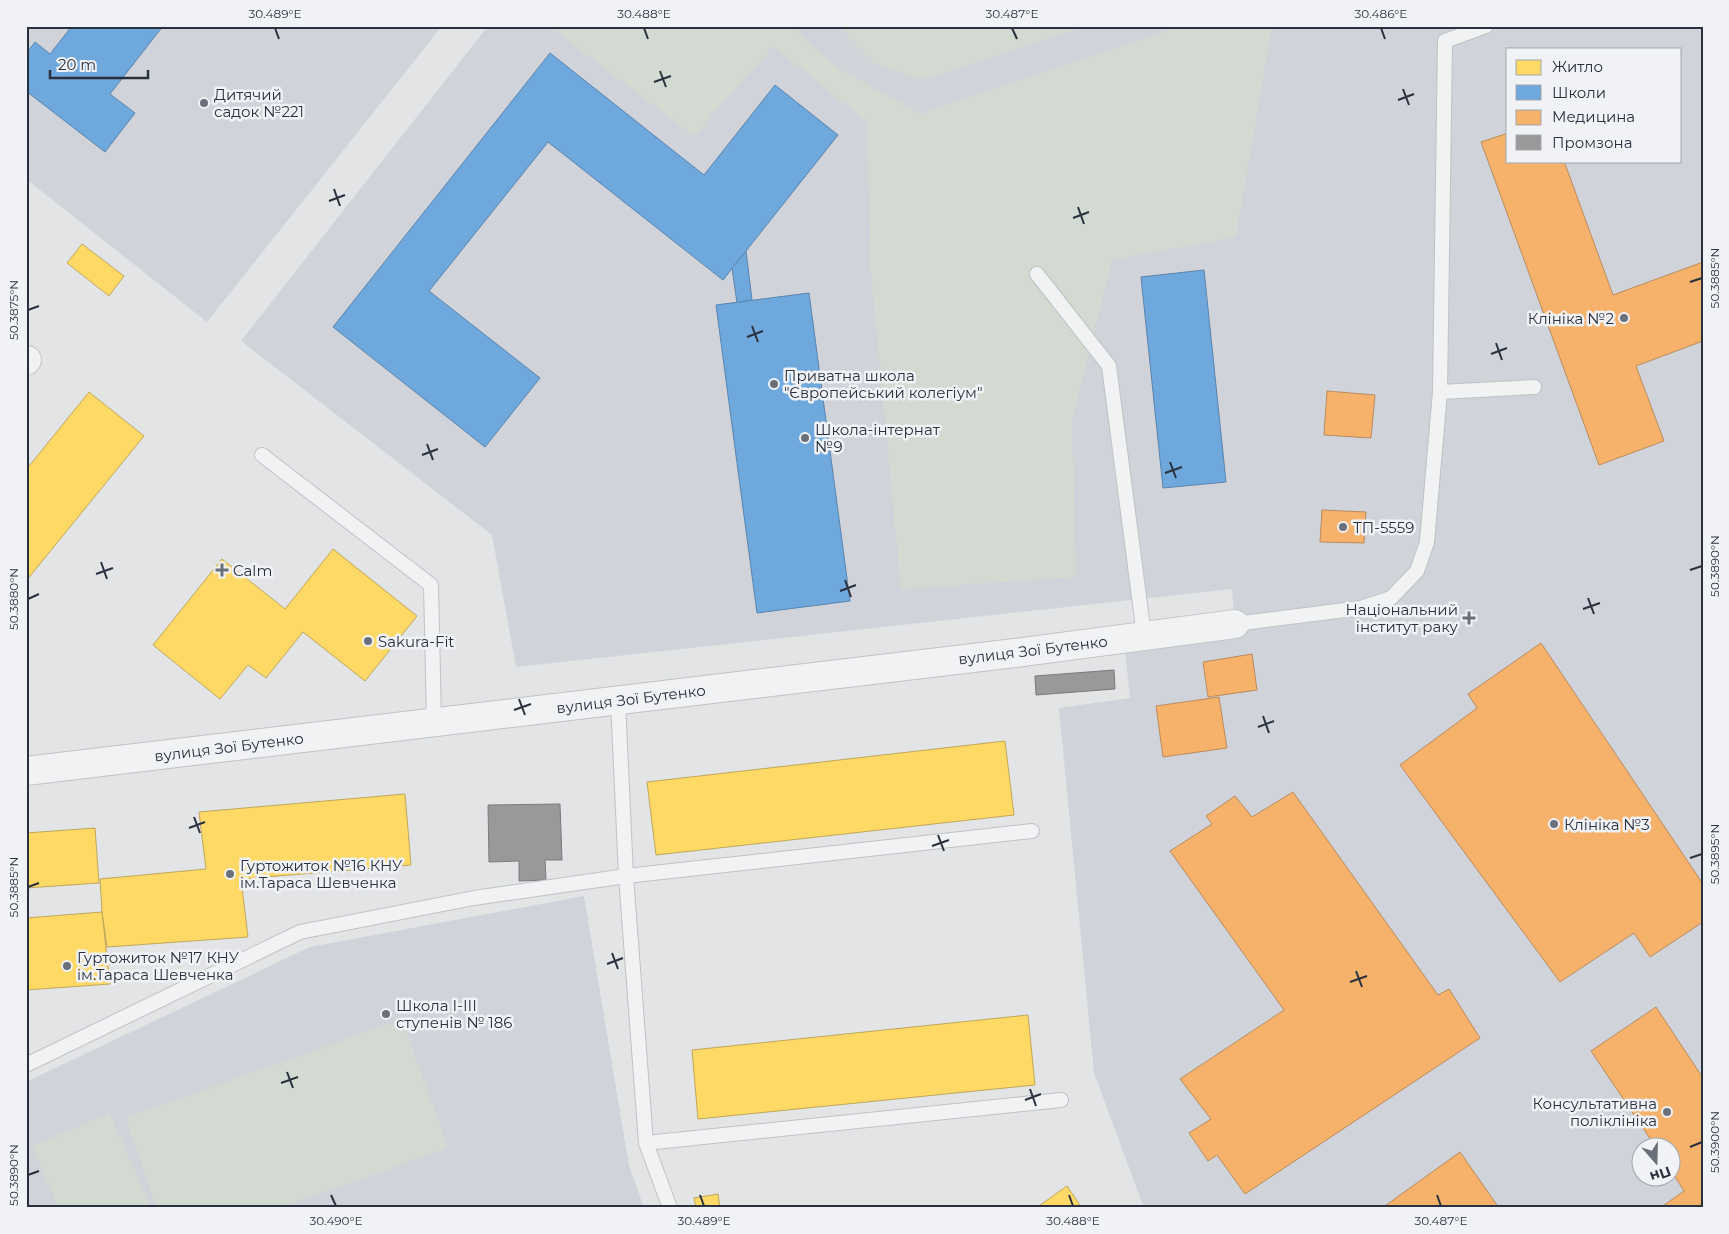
<svg xmlns="http://www.w3.org/2000/svg" width="1729" height="1234" viewBox="0 0 1729 1234" font-family="Montserrat,sans-serif">
<style>
.built{fill:#d0d3d9;fill-rule:evenodd}
.green{fill:#d2dad2}
.homes{fill:#ffd966;stroke:#bfa75a}
.schools{fill:#6fa8dc;stroke:#5a84ad}
.health{fill:#f6b26b;stroke:#b98b5e}
.industry{fill:#999;stroke:#787a7e}
.lines{fill:none;stroke-linecap:round;stroke-linejoin:round}
.service-casing{stroke:#c0c2c4;stroke-width:16}
.minor-casing{stroke:#c0c2c4;stroke-width:30}
.service{stroke:#f1f2f4;stroke-width:14}
.minor{stroke:#f1f2f4;stroke-width:28}
.ticks{fill:none;stroke:#2a313e;stroke-width:2}
.poi-dot{fill:#6a7079;stroke:#f0f2f6;stroke-width:2}
.labels{text-anchor:middle;dominant-baseline:central;stroke-width:5;stroke-linejoin:round;paint-order:stroke}
.poi-label{font-size:15px;fill:#2a313e;stroke:#f0f2f6;text-anchor:start}
.street-label{font-size:15px;fill:#2a313e;stroke:#f0f2f6}
.neatline{fill:none;stroke:#2a313e;stroke-width:2}
.ticks-label{font-size:12px;text-anchor:middle;fill:#2a313e}
</style>
<rect width="100%" height="100%" fill="#e2e4e6"/>
<g class="built">
<polygon points="26,26 442,26 207,322 26,179"/>
<path d="M488,26h1215v1182h-559l-50,-135 -35,-365 71,-10 -5,-47 111,-13 -4,-49 -716,78 -24,-132 -251,-194zM1508,49h172v112h-172zM1642,1146h30v30h-30z"/>
<polygon points="584,896 629,1166 644,1208 26,1208 26,1082 310,947"/>
</g>
<g class="green">
<polygon points="549,26 795,26 800,35 840,69 921,114 1181,26 1272,26 1236,237 1112,260 1072,420 1076,577 901,589 871,272 867,122 773,46 694,136"/>
<polygon points="842,26 1089,26 920,80 876,64 846,34"/>
<polygon points="402,1019 448,1148 279,1208 157,1208 125,1118"/>
<polygon points="109,1113 152,1208 59,1208 32,1147"/>
</g>
<g class="homes">
<polygon points="82,244 124,276 109,296 67,263"/>
<polygon points="89,392 144,436 26,581 26,470"/>
<polygon points="333,549 417,616 365,681 303,632 266,678 248,665 220,699 153,645 222,559 285,609"/>
<polygon points="1005,741 1014,815 656,855 647,782"/>
<polygon points="405,794 411,865 241,879 248,937 107,947 102,912 100,879 206,869 199,812"/>
<polygon points="95,828 99,883 26,888 26,833"/>
<polygon points="102,912 110,984 26,990 26,918"/>
<polygon points="1028,1015 1035,1085 698,1119 692,1050"/>
<polygon points="1067,1186 1082,1208 1036,1208"/>
<polygon points="718,1194 720,1208 696,1208 694,1198"/>
</g>
<g class="schools">
<polygon points="72,26 163,26 110,94 135,113 105,152 26,91 26,54 35,42 50,54"/>
<polygon points="550,53 704,175 775,85 838,135 723,280 548,142 429,291 540,378 485,447 333,327"/>
<polygon points="746,251 752,300 737,303 732,268"/>
<polygon points="1204,270 1226,482 1163,488 1141,277"/>
<polygon points="809,293 850,601 757,613 716,305"/>
</g>
<g class="health">
<polygon points="1508,133 1508,161 1564,161 1613,295 1703,262 1703,341 1636,366 1664,441 1599,465 1481,142"/>
<polygon points="1327,391 1375,395 1371,438 1324,435"/>
<polygon points="1322,510 1366,512 1364,543 1320,542"/>
<polygon points="1541,643 1703,884 1703,922 1650,957 1634,933 1560,982 1400,765 1477,708 1468,694"/>
<polygon points="1252,654 1257,690 1208,697 1203,662"/>
<polygon points="1219,697 1227,748 1163,757 1156,706"/>
<polygon points="1293,792 1438,995 1449,989 1480,1038 1245,1194 1217,1155 1208,1161 1189,1133 1211,1119 1180,1079 1284,1010 1170,851 1212,824 1206,816 1235,796 1252,817"/>
<polygon points="1656,1007 1703,1078 1703,1208 1660,1208 1684,1191 1672,1172 1672,1146 1655,1146 1591,1051"/>
<polygon points="1460,1152 1499,1208 1382,1208"/>
</g>
<g class="industry">
<polygon points="1114,670 1115,689 1036,695 1035,676"/>
<polygon points="560,804 562,860 545,860 546,880 519,881 519,861 489,862 488,805"/>
</g>
<g class="lines">
<defs>
<g id="service">
<polyline points="1037,274 1109,366 1144,635"/>
<polyline points="1440,392 1534,387"/>
<polyline points="262,455 431,585 434,722"/>
<polyline points="1235,624 1361,608 1391,598 1417,571 1427,542 1440,392 1445,41 1486,26"/>
<polyline points="618,701 626,876 646,1143 670,1208"/>
<polyline points="26,1065 300,932 474,898 626,876 1032,831"/>
<polyline points="646,1143 1061,1100"/>
</g>
<g id="minor">
<polyline points="26,361 27,360"/>
<polyline points="26,771 1015,653 1235,624"/>
</g>
</defs>
<use href="#service" class="service-casing"/>
<use href="#minor" class="minor-casing"/>
<use href="#service" class="service"/>
<use href="#minor" class="minor"/>
</g>
<path class="ticks" d="M275,28l4,11M644,28l4,11M1012,28l5,11M1381,28l4,11M660,71l6,16M654,82l17,-6M1403,89l6,16M1398,100l16,-6M334,189l6,17M329,201l16,-6M1078,207l6,17M1073,218l16,-6M1690,282l12,-4M28,310l11,-4M752,326l6,16M747,337l16,-6M1496,343l6,17M1491,354l16,-6M427,444l6,16M422,455l16,-6M1170,462l6,16M1165,473l17,-6M101,562l6,17M1690,570l12,-4M96,574l17,-6M845,580l6,17M840,591l16,-6M1588,598l6,16M28,599l11,-5M1583,609l17,-6M519,699l6,16M514,710l17,-6M1263,716l6,17M1258,727l16,-6M194,817l6,16M189,828l16,-6M938,835l6,16M932,846l17,-6M1690,858l12,-4M28,887l11,-4M612,953l6,16M607,964l16,-6M1356,971l6,16M1350,982l17,-6M287,1072l6,16M281,1083l17,-6M1030,1089l6,17M1025,1100l16,-6M1690,1147l12,-5M28,1175l11,-4M331,1195l5,11M700,1195l4,11M1069,1195l4,11M1437,1195l4,11"/>
<g class="poi-dot">
<circle cx="204" cy="103" r="5"/>
<circle cx="1624" cy="318" r="5"/>
<circle cx="774" cy="384" r="5"/>
<circle cx="805" cy="438" r="5"/>
<circle cx="1343" cy="527" r="5"/>
<path d="M219.5 562.5h5v5h5v5h-5v5h-5v-5h-5v-5h5z"/>
<path d="M1466.5 610.5h5v5h5v5h-5v5h-5v-5h-5v-5h5z"/>
<circle cx="368" cy="641" r="5"/>
<circle cx="1554" cy="824" r="5"/>
<circle cx="230" cy="874" r="5"/>
<circle cx="67" cy="966" r="5"/>
<circle cx="386" cy="1014" r="5"/>
<circle cx="1667" cy="1112" r="5"/>
</g>
<g class="labels">
<g class="poi-label">
<text x="214" y="94">Дитячий<tspan x="214" dy="17">садок №221</tspan></text>
<text x="1614" y="318" text-anchor="end">Клініка №2</text>
<text x="784" y="375">Приватна школа<tspan x="784" dy="17">"Європейський колегіум"</tspan></text>
<text x="815" y="429">Школа-інтернат<tspan x="815" dy="17">№9</tspan></text>
<text x="1353" y="527">ТП-5559</text>
<text x="233" y="570">Calm</text>
<text x="1458" y="609" text-anchor="end">Національний<tspan x="1458" dy="17">інститут раку</tspan></text>
<text x="378" y="641">Sakura-Fit</text>
<text x="1564" y="824">Клініка №3</text>
<text x="240" y="865">Гуртожиток №16 КНУ<tspan x="240" dy="17">ім.Тараса Шевченка</tspan></text>
<text x="77" y="957">Гуртожиток №17 КНУ<tspan x="77" dy="17">ім.Тараса Шевченка</tspan></text>
<text x="396" y="1005">Школа І-ІІІ<tspan x="396" dy="17">ступенів № 186</tspan></text>
<text x="1657" y="1103" text-anchor="end">Консультативна<tspan x="1657" dy="17">поліклініка</tspan></text>
</g>
<g class="street-label">
<text transform="translate(1033 650) rotate(-7)">вулиця Зої Бутенко</text>
<text transform="translate(631 699) rotate(-7)">вулиця Зої Бутенко</text>
<text transform="translate(229 747) rotate(-7)">вулиця Зої Бутенко</text>
</g>
</g>
<rect width="1729" height="1234" fill="none" stroke="#f0f2f6" stroke-width="55"/>
<rect x="1506" y="48" width="175" height="115" fill="#f0f2f6" stroke="#a1a5ac"/>
<rect x="1516" y="60" width="25" height="15" fill="#ffd966" stroke="#a1a5ac"/>
<text x="1552" y="72" font-size="15" fill="#2a313e">Житло</text>
<rect x="1516" y="85" width="25" height="15" fill="#6fa8dc" stroke="#a1a5ac"/>
<text x="1552" y="98" font-size="15" fill="#2a313e">Школи</text>
<rect x="1516" y="110" width="25" height="15" fill="#f6b26b" stroke="#a1a5ac"/>
<text x="1552" y="122" font-size="15" fill="#2a313e">Медицина</text>
<rect x="1516" y="135" width="25" height="15" fill="#999999" stroke="#a1a5ac"/>
<text x="1552" y="148" font-size="15" fill="#2a313e">Промзона</text>
<g transform="translate(1656 1162) rotate(160)"><circle r="24" fill="#f0f2f6" stroke="#a1a5ac"/>
<path d="M0-4L9 19L0 12L-9 19Z" fill="#6a7079"/>
<text y="-8" font-size="14" font-weight="bold" text-anchor="middle" fill="#2a313e">Пн</text>
</g>
<path d="M50 70v8h98v-8" fill="none" stroke="#2a313e" stroke-width="2.5"/>
<text x="58" y="70" font-size="15" fill="#2a313e" stroke="#f0f2f6" stroke-width="4" paint-order="stroke">20 m</text>
<rect x="28" y="28" width="1674" height="1178" class="neatline"/>
<g class="ticks-label">
<text x="275" y="18">30.489°E</text>
<text x="644" y="18">30.488°E</text>
<text x="1012" y="18">30.487°E</text>
<text x="1381" y="18">30.486°E</text>
<text transform="translate(1715 278) rotate(-90)" y="4">50.3885°N</text>
<text transform="translate(14 310) rotate(-90)" y="4">50.3875°N</text>
<text transform="translate(1715 566) rotate(-90)" y="4">50.3890°N</text>
<text transform="translate(14 599) rotate(-90)" y="4">50.3880°N</text>
<text transform="translate(1715 854) rotate(-90)" y="4">50.3895°N</text>
<text transform="translate(14 887) rotate(-90)" y="4">50.3885°N</text>
<text transform="translate(1715 1142) rotate(-90)" y="4">50.3900°N</text>
<text transform="translate(14 1175) rotate(-90)" y="4">50.3890°N</text>
<text x="336" y="1225">30.490°E</text>
<text x="704" y="1225">30.489°E</text>
<text x="1073" y="1225">30.488°E</text>
<text x="1441" y="1225">30.487°E</text>
</g>
</svg>
